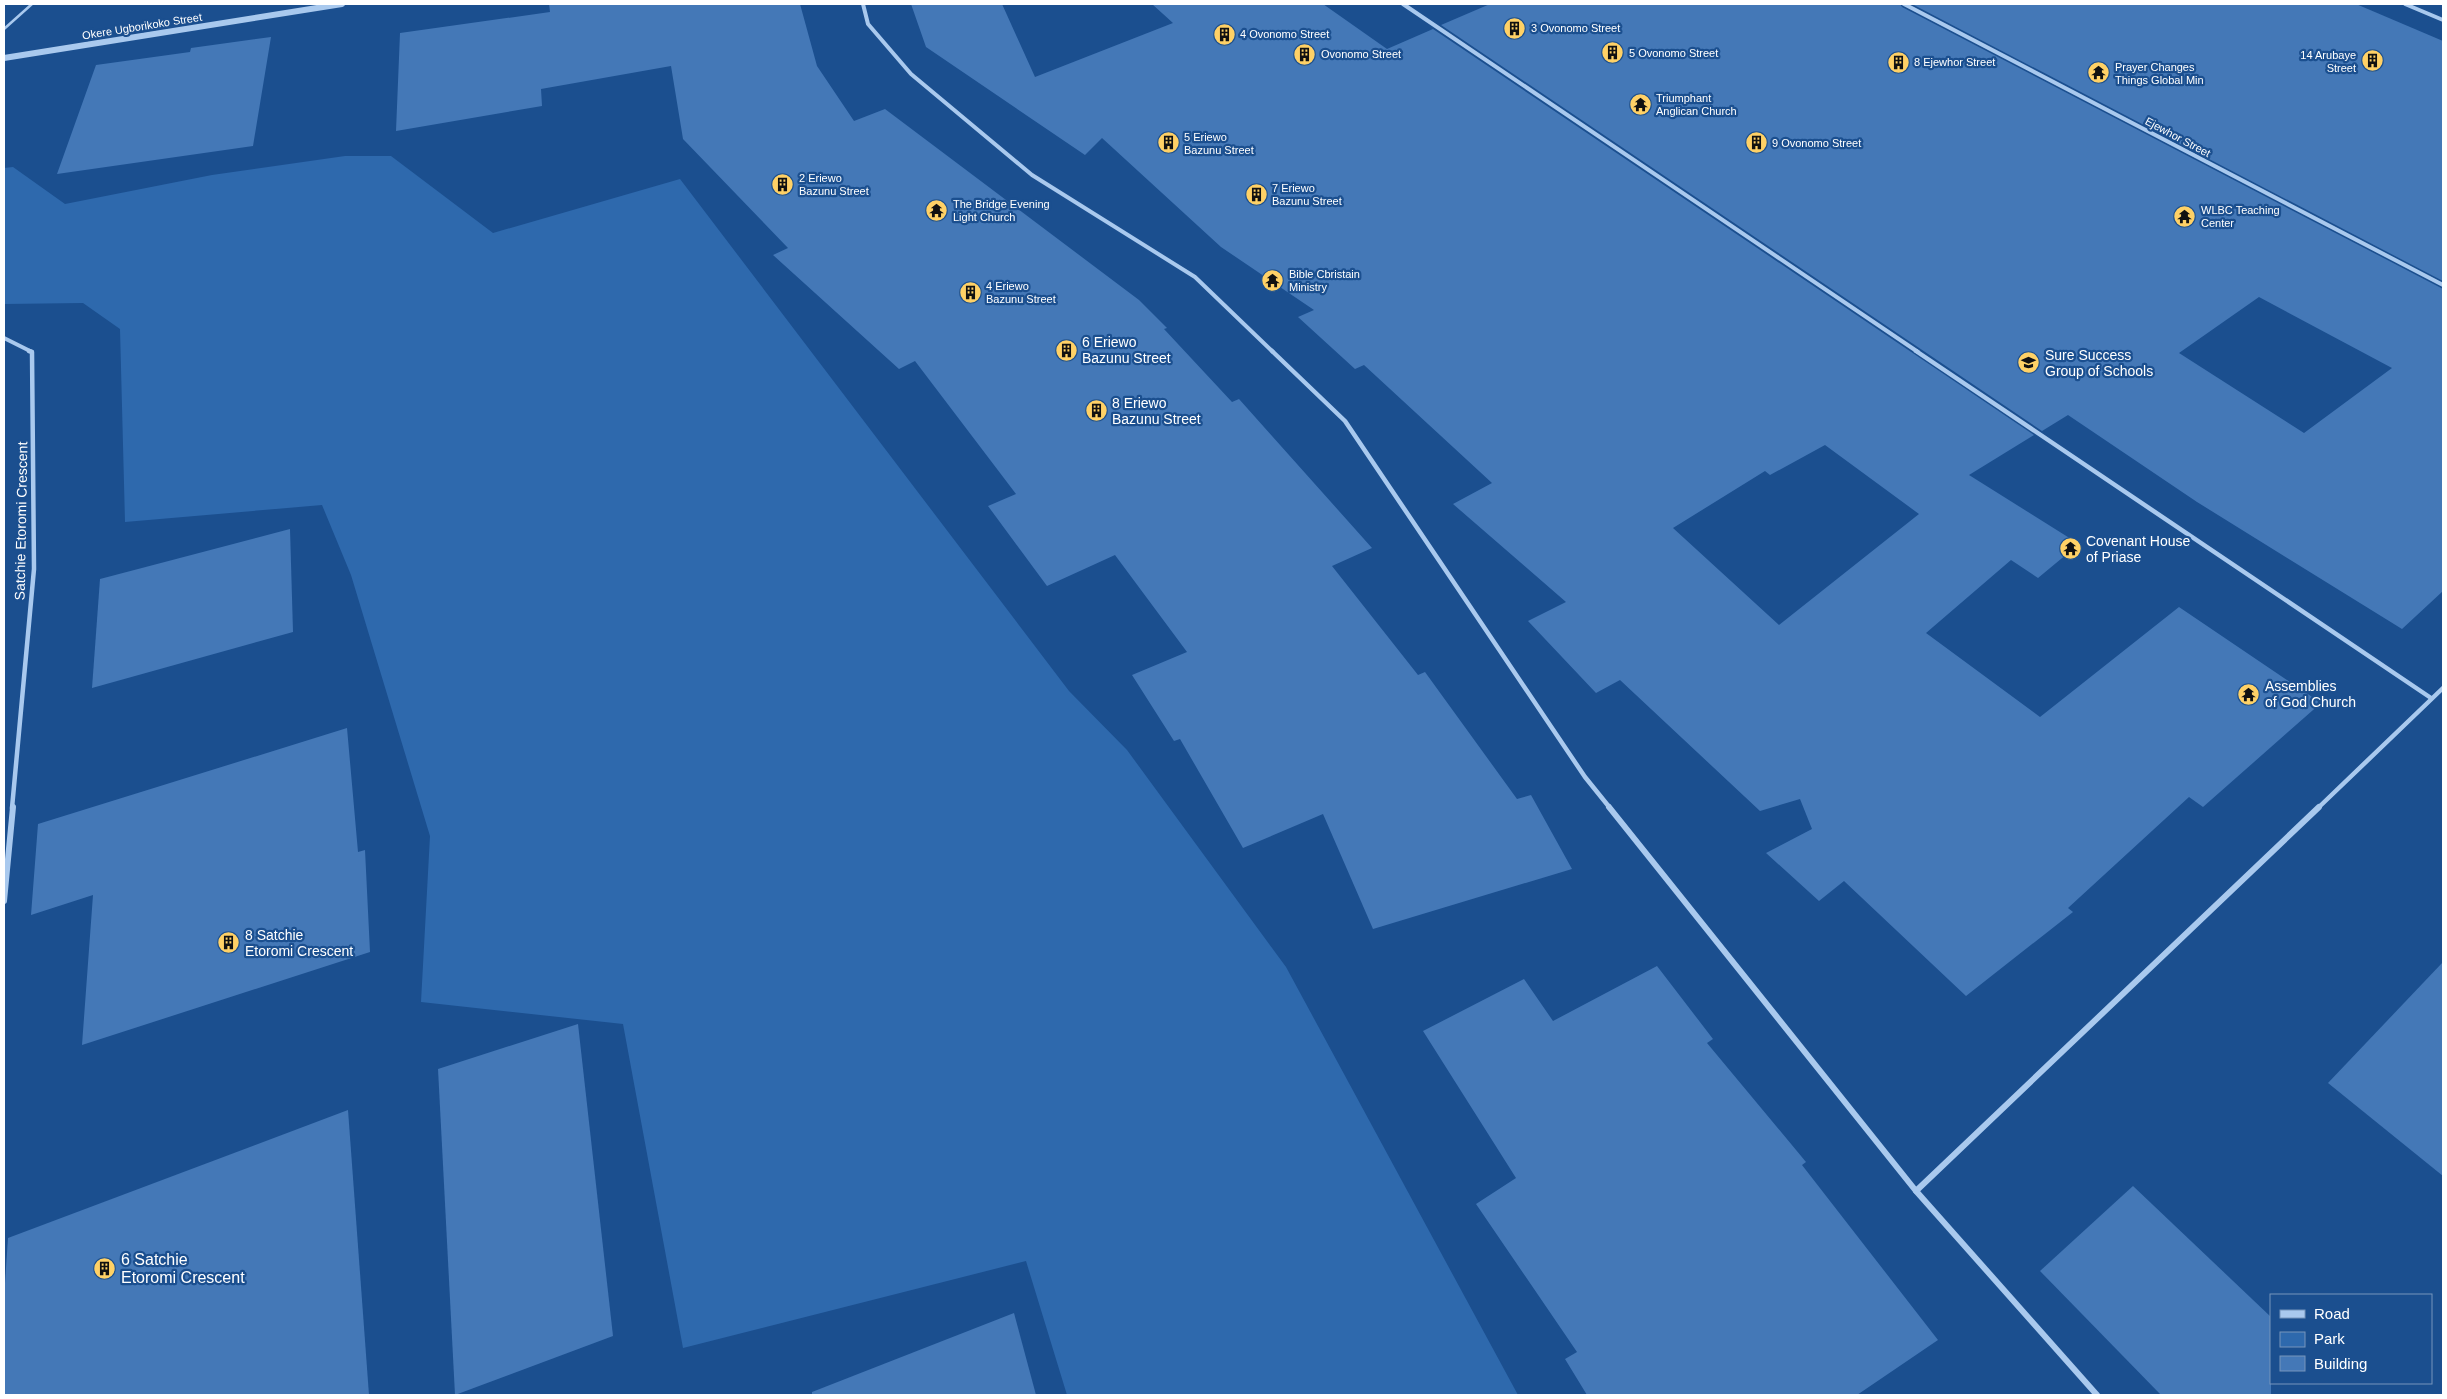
<svg xmlns="http://www.w3.org/2000/svg" width="2447" height="1399" viewBox="0 0 2447 1399" font-family="Helvetica,sans-serif">
<style>
.green{fill:#2e69ad}
.building{fill:#4478b7;fill-rule:evenodd}
.lines{fill:none;stroke-linecap:round;stroke-linejoin:round}
.service{stroke:#a9c9ee;stroke-width:2.5}
.minor-far2{stroke:#a9c9ee;stroke-width:4}
.minor-far1{stroke:#a9c9ee;stroke-width:4.5}
.minor{stroke:#a9c9ee;stroke-width:6}
.tertiary{stroke:#a9c9ee;stroke-width:6}
.labels{text-anchor:middle;dominant-baseline:central;stroke-width:4.5;stroke-linejoin:round;paint-order:stroke}
.far-street-label{font-size:11px;fill:#fff;stroke:#1b4f8f}
.far-poi-label{font-size:11px;fill:#fff;stroke:#1b4f8f;text-anchor:start}
.poi-label{font-size:14px;fill:#fff;stroke:#1b4f8f;text-anchor:start}
.street-label{font-size:14px;fill:#fff;stroke:#1b4f8f}
.near-poi-label{font-size:16px;fill:#fff;stroke:#1b4f8f;text-anchor:start}
</style>
<rect width="100%" height="100%" fill="#1b4f8f"/>
<polygon class="green" points="345,156 391,156 493,233 680,179 1069,691 1127,750 1286,967 1518,1395 1067,1395 1026,1261 683,1348 623,1024 421,1002 430,836 351,575 322,505 125,522 120,329 83,303 4,304 4,168 13,167 65,204 212,175"/>
<g class="building">
<polygon points="549,4 800,4 817,66 854,121 885,109 1139,300 1167,328 1164,329 1232,402 1239,399 1372,548 1332,566 1418,675 1425,672 1517,799 1531,795 1572,869 1373,929 1323,814 1243,848 1180,739 1174,741 1132,675 1187,652 1115,555 1047,586 988,506 1016,494 915,361 899,369 773,255 788,248 683,139 671,66 541,89 542,106 396,131 400,33 550,12"/>
<path d="M911,4h91l33,73 138,-54 -21,-19h171l64,45 46,-20 601,406 -65,40 110,69 -41,34 -27,-18 -85,73 114,84 139,-110 142,96 -118,104 -14,-10 -121,111 5,4 -107,84 -122,-115 -25,20 -53,-48 46,-24 -12,-30 -40,12 -140,-131 -24,13 -68,-72 38,-19 -113,-98 39,-21 -128,-118 -9,4 -57,-52 16,-7 -93,-63 -119,-109 -17,17 -159,-108zM1825,445l94,69 -140,111 -106,-97 92,-57 5,4z"/>
<path d="M1490,4h410l2,3 541,282v302l-41,38 -205,-127 -129,-87 -26,16 -601,-406zM2259,297l133,71 -88,65 -125,-80z"/>
<polygon points="1912,4 2356,4 2443,41 2443,281"/>
<polygon points="271,37 253,146 57,174 96,65 190,52 191,48"/>
<polygon points="290,529 293,632 92,688 100,579"/>
<polygon points="347,728 358,852 365,850 370,952 82,1045 93,895 31,915 38,824"/>
<polygon points="2443,962 2443,1176 2328,1083"/>
<polygon points="1657,966 1713,1039 1707,1043 1806,1162 1802,1165 1938,1340 1857,1395 1587,1395 1565,1359 1577,1352 1476,1204 1516,1178 1423,1031 1524,979 1553,1021"/>
<polygon points="578,1024 613,1336 455,1395 438,1069"/>
<polygon points="348,1110 369,1395 4,1395 4,1298 8,1238"/>
<polygon points="2133,1186 2271,1317 2271,1395 2161,1395 2040,1271"/>
<polygon points="1014,1313 1036,1395 812,1395 812,1392"/>
</g>
<g class="lines">
<polyline class="service" points="4,29 32,4"/>
<g class="minor-far2">
<polyline points="863,4 868,24 911,74 1032,175 1195,277 1273,352"/>
<polyline points="1403,4 1918,352"/>
<polyline points="1904,4 2443,285"/>
<polyline points="2405,4 2443,20"/>
<polyline points="4,338 32,352"/>
</g>
<g class="minor-far1">
<polyline points="1272,351 1345,421 1585,777 1610,808"/>
<polyline points="1916,351 2431,698"/>
<polyline points="12,808 34,569 32,352 29,351"/>
<polyline points="2318,808 2443,688"/>
</g>
<g class="minor">
<polyline points="1609,807 1916,1191 2097,1395"/>
<polyline points="4,901 13,807"/>
<polyline points="1916,1191 2319,807"/>
</g>
<polyline class="tertiary" points="4,58 342,4"/>
</g>
<defs>
<symbol id="building-disc" viewBox="-11 -11 22 22"><circle r="9.5" fill="#ffd166" stroke="#1b4f8f"/><path d="M-4-6H4V6H1V3H-1V6H-4ZM-2.5-4.3h1.7v1.8h-1.7ZM.8-4.3h1.7v1.8H.8ZM-2.5-1h1.7V.8h-1.7ZM.8-1h1.7V.8H.8Z" fill="#111"/></symbol>
<symbol id="temple-disc" viewBox="-11 -11 22 22"><circle r="9.5" fill="#ffd166" stroke="#1b4f8f"/><path d="M0-6L5-2H3V0L6.5 2.5H4V6H1.5V3h-3V6H-4V2.5H-6.5L-3 0V-2H-5Z" fill="#111"/></symbol>
<symbol id="school-disc" viewBox="-11 -11 22 22"><circle r="9.5" fill="#ffd166" stroke="#1b4f8f"/><path d="M0-5L7-2L0 1L-7-2ZM-4 1L0 2.5L4 1V4Q0 6-4 4Z" fill="#111"/></symbol>
</defs>
<g fill-rule="evenodd">
<use href="#building-disc" x="1502" y="16" width="25" height="25"/>
<use href="#building-disc" x="1212" y="22" width="25" height="25"/>
<use href="#building-disc" x="1600" y="40" width="25" height="25"/>
<use href="#building-disc" x="1292" y="42" width="25" height="25"/>
<use href="#building-disc" x="2360" y="48" width="25" height="25"/>
<use href="#building-disc" x="1886" y="50" width="25" height="25"/>
<use href="#temple-disc" x="2086" y="60" width="25" height="25"/>
<use href="#temple-disc" x="1628" y="92" width="25" height="25"/>
<use href="#building-disc" x="1156" y="130" width="25" height="25"/>
<use href="#building-disc" x="1744" y="130" width="25" height="25"/>
<use href="#building-disc" x="770" y="172" width="25" height="25"/>
<use href="#building-disc" x="1244" y="182" width="25" height="25"/>
<use href="#temple-disc" x="924" y="198" width="25" height="25"/>
<use href="#temple-disc" x="2172" y="204" width="25" height="25"/>
<use href="#temple-disc" x="1260" y="268" width="25" height="25"/>
<use href="#building-disc" x="958" y="280" width="25" height="25"/>
<use href="#building-disc" x="1054" y="338" width="25" height="25"/>
<use href="#school-disc" x="2016" y="350" width="25" height="25"/>
<use href="#building-disc" x="1084" y="398" width="25" height="25"/>
<use href="#temple-disc" x="2058" y="536" width="25" height="25"/>
<use href="#temple-disc" x="2236" y="682" width="25" height="25"/>
<use href="#building-disc" x="216" y="930" width="25" height="25"/>
<use href="#building-disc" x="92" y="1256" width="25" height="25"/>
</g>
<g class="labels">
<g class="far-street-label">
<text transform="translate(142 26) rotate(-9)">Okere Ugborikoko Street</text>
<text transform="translate(2178 137) rotate(28)">Ejewhor Street</text>
</g>
<g class="far-poi-label">
<text x="1531" y="28">3 Ovonomo Street</text>
<text x="1240" y="34">4 Ovonomo Street</text>
<text x="1629" y="53">5 Ovonomo Street</text>
<text x="1321" y="54">Ovonomo Street</text>
<text x="2356" y="55" text-anchor="end">14 Arubaye<tspan x="2356" dy="13">Street</tspan></text>
<text x="1914" y="62">8 Ejewhor Street</text>
<text x="2115" y="67">Prayer Changes<tspan x="2115" dy="13">Things Global Min</tspan></text>
<text x="1656" y="98">Triumphant<tspan x="1656" dy="13">Anglican Church</tspan></text>
<text x="1184" y="137">5 Eriewo<tspan x="1184" dy="13">Bazunu Street</tspan></text>
<text x="1772" y="143">9 Ovonomo Street</text>
<text x="799" y="178">2 Eriewo<tspan x="799" dy="13">Bazunu Street</tspan></text>
<text x="1272" y="188">7 Eriewo<tspan x="1272" dy="13">Bazunu Street</tspan></text>
<text x="953" y="204">The Bridge Evening<tspan x="953" dy="13">Light Church</tspan></text>
<text x="2201" y="210">WLBC Teaching<tspan x="2201" dy="13">Center</tspan></text>
<text x="1289" y="274">Bible Cbristain<tspan x="1289" dy="13">Ministry</tspan></text>
<text x="986" y="286">4 Eriewo<tspan x="986" dy="13">Bazunu Street</tspan></text>
</g>
<g class="poi-label">
<text x="1082" y="342">6 Eriewo<tspan x="1082" dy="16">Bazunu Street</tspan></text>
<text x="2045" y="355">Sure Success<tspan x="2045" dy="16">Group of Schools</tspan></text>
<text x="1112" y="403">8 Eriewo<tspan x="1112" dy="16">Bazunu Street</tspan></text>
<text x="2086" y="541">Covenant House<tspan x="2086" dy="16">of Priase</tspan></text>
<text x="2265" y="686">Assemblies<tspan x="2265" dy="16">of God Church</tspan></text>
<text x="245" y="935">8 Satchie<tspan x="245" dy="16">Etoromi Crescent</tspan></text>
</g>
<g class="street-label">
<text transform="translate(21 521) rotate(-89)">Satchie Etoromi Crescent</text>
</g>
<g class="near-poi-label">
<text x="121" y="1259">6 Satchie<tspan x="121" dy="18">Etoromi Crescent</tspan></text>
</g>
</g>
<rect width="2447" height="1399" fill="none" stroke="#ffffff" stroke-width="10"/>
<rect x="2270" y="1294" width="162" height="90" fill="#1b4f8f" stroke="#7695bc"/>
<rect x="2280" y="1310" width="25" height="8" fill="#a9c9ee" stroke="#7695bc"/>
<text x="2314" y="1319" font-size="15" fill="#ffffff">Road</text>
<rect x="2280" y="1332" width="25" height="15" fill="#2e69ad" stroke="#7695bc"/>
<text x="2314" y="1344" font-size="15" fill="#ffffff">Park</text>
<rect x="2280" y="1356" width="25" height="15" fill="#4478b7" stroke="#7695bc"/>
<text x="2314" y="1369" font-size="15" fill="#ffffff">Building</text>
</svg>
